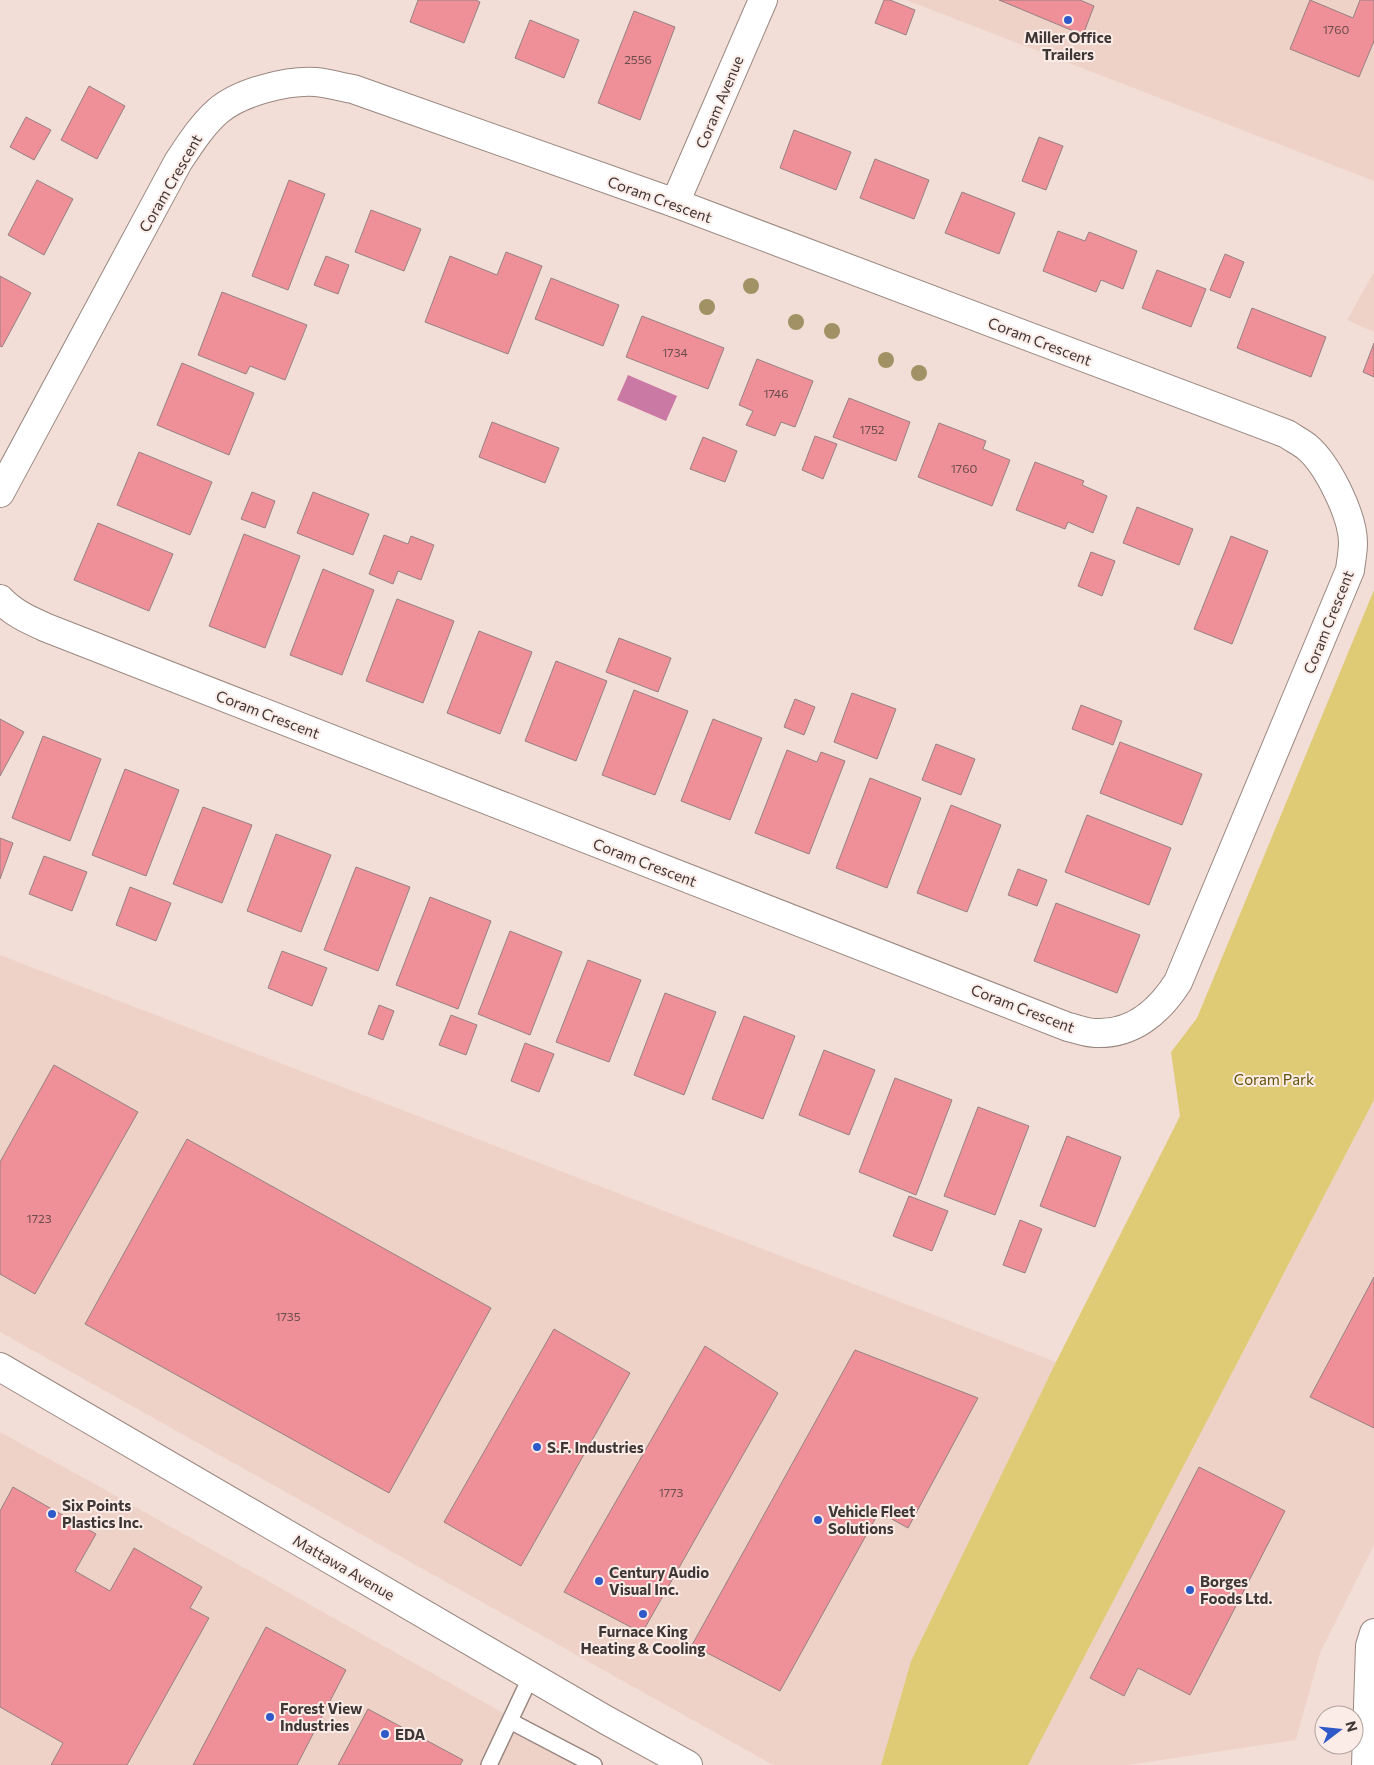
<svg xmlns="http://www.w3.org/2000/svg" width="1374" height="1765" viewBox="0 0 1374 1765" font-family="Commissioner,sans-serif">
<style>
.built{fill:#eed2c8}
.green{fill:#dfca75}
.water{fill:#ca78a4}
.building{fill:#ef8f98;stroke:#958283}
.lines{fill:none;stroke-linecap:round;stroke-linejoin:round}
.service-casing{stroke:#998780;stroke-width:18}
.minor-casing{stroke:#998780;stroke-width:30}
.service{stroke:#fff;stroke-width:15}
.minor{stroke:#fff;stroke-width:28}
.tree{fill:#a29165}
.poi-dot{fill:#2f58c8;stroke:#fcece7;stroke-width:2}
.labels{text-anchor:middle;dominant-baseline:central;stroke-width:4;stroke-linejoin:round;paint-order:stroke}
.number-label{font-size:12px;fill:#6b4d4e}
.poi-label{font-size:15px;font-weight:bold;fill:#3f3735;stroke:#fcece7;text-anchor:start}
.street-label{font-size:15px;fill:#3f3735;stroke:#fcece7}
.park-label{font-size:15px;fill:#615207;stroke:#fcece7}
</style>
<rect width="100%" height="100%" fill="#f2ded7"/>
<g class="built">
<polygon points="906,0 1374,0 1374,181 1250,133"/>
<polygon points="1374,272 1374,332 1347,320"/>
<polygon points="0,955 1056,1362 911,1661 881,1765 773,1765 0,1332"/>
<polygon points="1374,1100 1374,1545 1320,1653 1296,1740 1128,1765 1028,1765"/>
<polygon points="0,1432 84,1478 596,1765 0,1765"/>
</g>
<polygon class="green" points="1374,590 1374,1100 1028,1765 881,1765 911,1661 1056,1362 1180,1116 1171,1052 1197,1018"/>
<polygon class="water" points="628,375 677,396 666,421 617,400"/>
<g class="building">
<polygon points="418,0 476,0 480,2 464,43 410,22"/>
<polygon points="884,0 890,0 915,10 906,35 875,23"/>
<polygon points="999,0 1080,0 1094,6 1083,35"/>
<polygon points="1310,0 1353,18 1360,0 1374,0 1374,41 1359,77 1290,49"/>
<polygon points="634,11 675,27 640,120 598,103"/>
<polygon points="530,20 579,40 564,78 515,58"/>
<polygon points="89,86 125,106 97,159 61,140"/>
<polygon points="26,117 51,130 34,160 10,147"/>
<polygon points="794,130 851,152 836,190 780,168"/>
<polygon points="1039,137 1063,146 1046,190 1022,181"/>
<polygon points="875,159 929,180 914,219 860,198"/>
<polygon points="37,180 73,199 44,255 8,235"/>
<polygon points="289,180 325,194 288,290 252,276"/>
<polygon points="962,192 1015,213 999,254 945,233"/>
<polygon points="371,210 421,229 404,271 355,252"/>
<polygon points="1058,231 1085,241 1089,232 1137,251 1123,289 1101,280 1096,292 1043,271"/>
<polygon points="506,252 542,266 508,354 425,322 450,256 497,275"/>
<polygon points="1225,254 1244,262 1230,298 1210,290"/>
<polygon points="326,256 349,265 338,294 314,285"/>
<polygon points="1157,270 1206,289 1191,327 1142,308"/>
<polygon points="0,276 31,293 2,347 0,346"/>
<polygon points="551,278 619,305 603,346 535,319"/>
<polygon points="222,292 307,325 285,380 250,366 246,374 198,355"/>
<polygon points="1252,308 1326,337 1311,377 1237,348"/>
<polygon points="642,316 724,348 708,389 626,357"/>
<polygon points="1374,343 1374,377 1363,372"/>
<polygon points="757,359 813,381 795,427 781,422 775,436 746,425 753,411 739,405"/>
<polygon points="182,363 254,393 229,455 157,425"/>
<polygon points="849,398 910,422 896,461 833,437"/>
<polygon points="492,422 559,448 545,483 479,457"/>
<polygon points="939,423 986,441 983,449 1010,460 992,506 918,477"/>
<polygon points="815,436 837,444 823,479 802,470"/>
<polygon points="703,437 737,451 725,482 690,469"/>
<polygon points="139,452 212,482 190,535 117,505"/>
<polygon points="1035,462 1084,481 1082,485 1107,496 1093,533 1068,522 1065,529 1016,510"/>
<polygon points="252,492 275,501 265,528 241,519"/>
<polygon points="313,492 369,514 353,555 297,533"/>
<polygon points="1137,507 1193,529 1179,565 1123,543"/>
<polygon points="98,523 173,554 149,611 74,580"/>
<polygon points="244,534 300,556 265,648 209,626"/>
<polygon points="384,535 408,544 411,536 434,545 421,580 398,571 393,584 369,574"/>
<polygon points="1231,536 1268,551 1232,644 1194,629"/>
<polygon points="1091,552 1115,561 1102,596 1078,586"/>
<polygon points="323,569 374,590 342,675 290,655"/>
<polygon points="397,599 454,621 423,703 366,681"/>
<polygon points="479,631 532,652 500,734 447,713"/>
<polygon points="619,638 671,658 658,692 606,672"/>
<polygon points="556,661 607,681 576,761 525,741"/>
<polygon points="634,690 688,711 655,795 602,775"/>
<polygon points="852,693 896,709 877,759 834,742"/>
<polygon points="795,699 815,707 804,735 784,727"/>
<polygon points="1081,705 1122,721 1113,745 1072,729"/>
<polygon points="0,719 24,732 0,776"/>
<polygon points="713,719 762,738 730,820 681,801"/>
<polygon points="43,736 101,759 70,841 12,818"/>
<polygon points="1120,742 1202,774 1182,825 1100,793"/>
<polygon points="936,744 975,759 961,795 922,780"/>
<polygon points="787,750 817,762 821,752 845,761 809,854 755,833"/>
<polygon points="125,769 179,790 146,876 92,855"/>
<polygon points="870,778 921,798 887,888 836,868"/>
<polygon points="951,805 1001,825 967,912 917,893"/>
<polygon points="203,807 252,825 222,903 173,884"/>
<polygon points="1087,815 1171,848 1149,905 1065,872"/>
<polygon points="276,834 331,855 301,932 247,911"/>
<polygon points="0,838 13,843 0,879"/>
<polygon points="44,856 87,872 72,911 29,894"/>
<polygon points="356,867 410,887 378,971 324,950"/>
<polygon points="1018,869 1047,880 1037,906 1008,895"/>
<polygon points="130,887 171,903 156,941 116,925"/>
<polygon points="430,897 491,921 458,1009 396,985"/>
<polygon points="1056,903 1140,935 1117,993 1034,961"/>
<polygon points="510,931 562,952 530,1035 478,1014"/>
<polygon points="282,951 327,968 312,1006 268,988"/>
<polygon points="588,960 641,980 609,1062 556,1042"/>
<polygon points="665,993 716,1012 684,1095 634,1075"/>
<polygon points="379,1005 394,1011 383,1040 368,1034"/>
<polygon points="451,1015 477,1025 466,1055 439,1045"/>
<polygon points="744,1016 795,1036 763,1119 712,1099"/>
<polygon points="525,1043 554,1054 539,1092 511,1081"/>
<polygon points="824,1050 875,1070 849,1135 799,1115"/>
<polygon points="54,1065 138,1112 35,1294 0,1274 0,1162"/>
<polygon points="895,1078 952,1100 916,1195 859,1172"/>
<polygon points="978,1107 1029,1126 995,1215 944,1196"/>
<polygon points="1067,1136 1121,1157 1095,1227 1040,1206"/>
<polygon points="187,1139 491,1308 389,1493 85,1324"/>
<polygon points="909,1196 948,1211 932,1251 893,1236"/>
<polygon points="1020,1220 1042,1229 1025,1273 1003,1265"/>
<polygon points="1374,1277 1374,1428 1310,1397"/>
<polygon points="554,1329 630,1373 521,1566 444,1522"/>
<polygon points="705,1346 778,1393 642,1633 564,1592"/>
<polygon points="855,1350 978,1398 908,1528 879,1512 780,1691 692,1645"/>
<polygon points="1199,1467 1285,1511 1190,1695 1138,1668 1124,1696 1090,1678"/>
<polygon points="13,1487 96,1534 75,1571 110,1591 134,1548 202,1587 190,1608 209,1618 127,1765 51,1765 63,1743 0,1707 0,1511"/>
<polygon points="266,1627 346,1670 297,1765 193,1765"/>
<polygon points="368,1709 463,1760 460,1765 338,1765"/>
</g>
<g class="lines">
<defs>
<g id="service">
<polyline points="510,1721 594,1765"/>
<polyline points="489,1765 531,1676"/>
</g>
<g id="minor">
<polyline points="675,203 763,0"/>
<path d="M0,493l178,-331c12,-18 24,-37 40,-51 22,-19 70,-31 98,-29 12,1 25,5 37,7l322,114 612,231c7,5 14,8 20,13 21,18 46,69 46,96 0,9 -2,18 -3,27l-172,412c-19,30 -46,53 -83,51 -9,0 -18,-4 -27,-6l-1021,-399c-18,-8 -34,-15 -47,-29"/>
<polyline points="0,1367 606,1720 688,1765"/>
<polyline points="1366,1765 1370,1646 1374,1633"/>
</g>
</defs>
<use href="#service" class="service-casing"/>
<use href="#minor" class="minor-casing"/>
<use href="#service" class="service"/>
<use href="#minor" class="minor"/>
</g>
<g class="tree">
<circle cx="751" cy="286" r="8"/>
<circle cx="707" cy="307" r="8"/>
<circle cx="796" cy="322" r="8"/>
<circle cx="832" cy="331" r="8"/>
<circle cx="886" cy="360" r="8"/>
<circle cx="919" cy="373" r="8"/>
</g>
<g class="poi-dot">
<circle cx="1068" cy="20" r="5"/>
<circle cx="537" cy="1447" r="5"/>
<circle cx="52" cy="1514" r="5"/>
<circle cx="818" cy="1520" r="5"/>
<circle cx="599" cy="1581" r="5"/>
<circle cx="1190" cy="1590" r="5"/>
<circle cx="643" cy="1614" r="5"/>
<circle cx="270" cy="1717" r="5"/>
<circle cx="385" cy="1734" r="5"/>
</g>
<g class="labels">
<g class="number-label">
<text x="1336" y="29">1760</text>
<text x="638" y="59">2556</text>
<text x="675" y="352">1734</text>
<text x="776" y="393">1746</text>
<text x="872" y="429">1752</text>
<text x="964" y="468">1760</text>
<text x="39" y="1218">1723</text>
<text x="288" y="1316">1735</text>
<text x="671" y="1492">1773</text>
</g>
<g class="poi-label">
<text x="1068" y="37" text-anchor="middle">Miller Office<tspan x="1068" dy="17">Trailers</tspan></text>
<text x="547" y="1447">S.F. Industries</text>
<text x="62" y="1505">Six Points<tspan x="62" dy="17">Plastics Inc.</tspan></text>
<text x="828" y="1511">Vehicle Fleet<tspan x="828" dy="17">Solutions</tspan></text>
<text x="609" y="1572">Century Audio<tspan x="609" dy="17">Visual Inc.</tspan></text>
<text x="1200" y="1581">Borges<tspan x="1200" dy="17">Foods Ltd.</tspan></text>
<text x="643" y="1631" text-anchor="middle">Furnace King<tspan x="643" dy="17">Heating &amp; Cooling</tspan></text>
<text x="280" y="1708">Forest View<tspan x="280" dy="17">Industries</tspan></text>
<text x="395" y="1734">EDA</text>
</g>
<g class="street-label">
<text transform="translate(719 102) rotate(-67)">Coram Avenue</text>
<text transform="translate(170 183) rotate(-60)">Coram Crescent</text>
<text transform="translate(660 199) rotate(20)">Coram Crescent</text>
<text transform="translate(1040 341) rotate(21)">Coram Crescent</text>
<text transform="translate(1328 622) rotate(-68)">Coram Crescent</text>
<text transform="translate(268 714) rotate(21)">Coram Crescent</text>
<text transform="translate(645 862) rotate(21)">Coram Crescent</text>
<text transform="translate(1023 1008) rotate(21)">Coram Crescent</text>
<text transform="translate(344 1567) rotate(30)">Mattawa Avenue</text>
</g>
<g class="park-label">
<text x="1274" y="1079">Coram Park</text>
</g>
</g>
<g transform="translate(1339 1730) rotate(74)"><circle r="24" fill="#fcece7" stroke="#b0a4a0"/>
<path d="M0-4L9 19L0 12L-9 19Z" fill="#2f58c8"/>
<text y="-8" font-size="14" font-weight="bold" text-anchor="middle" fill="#3f3735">N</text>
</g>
</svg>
